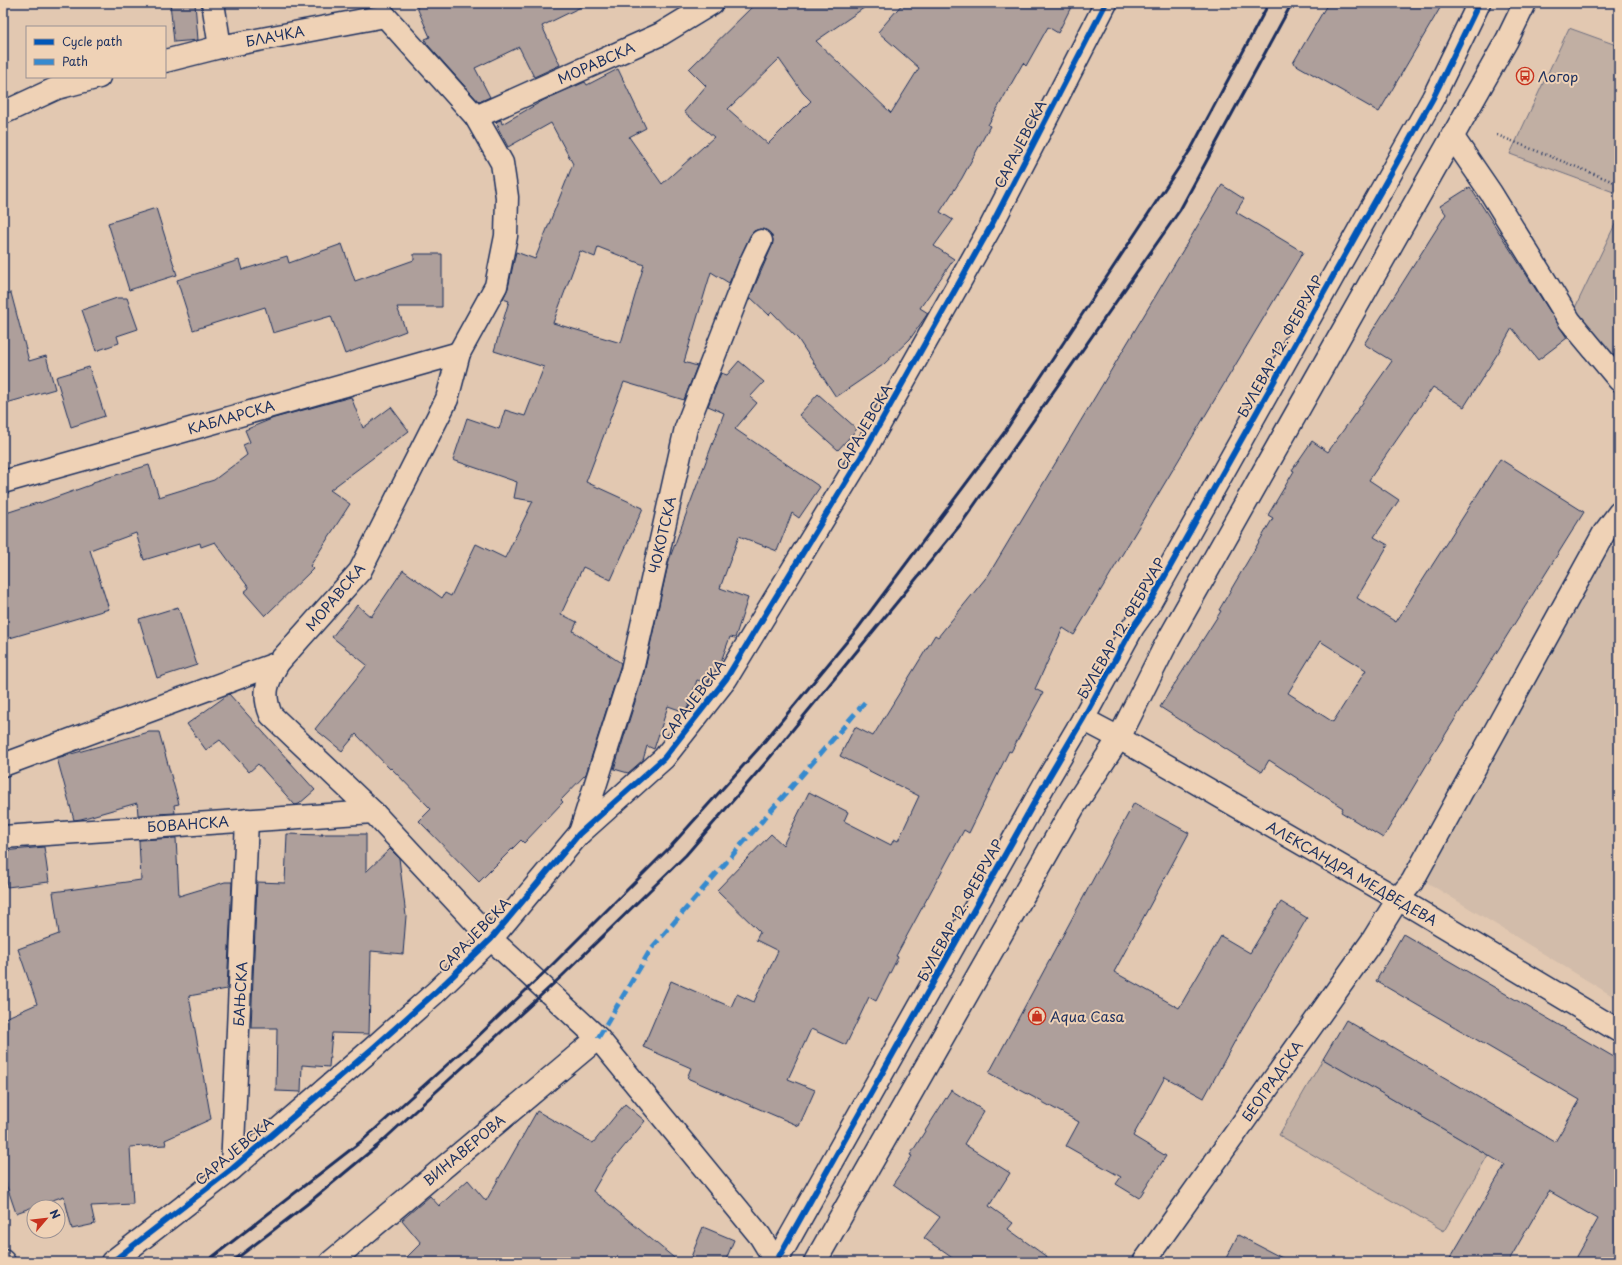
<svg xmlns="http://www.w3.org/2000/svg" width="1622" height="1265" viewBox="0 0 1622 1265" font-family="'Playpen Sans',sans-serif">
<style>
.built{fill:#d2bcaa}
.green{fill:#c1afa3;stroke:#6e6f80}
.building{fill:#ae9f9b;stroke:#1b2f5e;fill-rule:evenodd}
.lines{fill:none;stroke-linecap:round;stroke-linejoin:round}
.minor-casing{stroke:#1b2f5e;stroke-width:25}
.major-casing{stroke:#1b2f5e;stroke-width:25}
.path{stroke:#1b2f5e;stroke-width:2.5;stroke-dasharray:1 3;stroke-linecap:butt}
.minor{stroke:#efd2b6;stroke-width:22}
.major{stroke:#efd2b6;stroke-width:22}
.rail{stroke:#1b2f5e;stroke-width:3}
.quiet{stroke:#368acf;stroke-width:5;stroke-dasharray:10 5;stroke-linecap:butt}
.cycleway-casing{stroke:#efd2b6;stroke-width:8}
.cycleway{stroke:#0057b8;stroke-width:6}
.labels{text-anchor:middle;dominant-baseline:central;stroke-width:4;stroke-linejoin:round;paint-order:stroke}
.street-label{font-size:14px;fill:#1b2f5e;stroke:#efd2b6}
.poi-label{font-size:14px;fill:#1b2f5e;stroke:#efd2b6;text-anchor:start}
</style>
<rect width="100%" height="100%" fill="#e2c8b1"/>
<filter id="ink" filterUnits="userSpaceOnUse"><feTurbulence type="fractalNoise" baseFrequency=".025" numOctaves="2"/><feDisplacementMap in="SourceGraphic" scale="8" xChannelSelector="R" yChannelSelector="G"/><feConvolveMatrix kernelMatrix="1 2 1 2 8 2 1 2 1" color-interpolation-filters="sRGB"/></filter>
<g filter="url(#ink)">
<polygon class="built" points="1619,526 1619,1000 1423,880"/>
<g class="green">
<polygon points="1569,28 1619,46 1619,194 1510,154"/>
<polygon points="1619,216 1619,385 1573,312"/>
<polygon points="1323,1059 1488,1155 1444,1231 1279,1135"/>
</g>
<g class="building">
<polygon points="170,3 195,3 198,40 174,42"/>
<polygon points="415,3 589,3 542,26 560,65 534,77 519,47 475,68 490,97 479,102 427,44 425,39 430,37"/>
<path d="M756,3h115l-55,38 75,72 28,-45 -41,-36 25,-29h170l-15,30 -10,-6 -22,39 -3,-3 -35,62 2,1 -28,52 -22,34 13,8 -19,26 20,13 -34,49 8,5 -2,3 -16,23 -27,26 -47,32 -38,-58 -26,-27 -3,3 -19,-18 22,-51 1,-6 -2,-6 -5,-4 -6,-1 -6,2 -4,5 -21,47 -18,-11 -27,90 13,4 -13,34 -60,-18 -38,100 57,26 -32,72 -28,-13 -22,47 16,8 -4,9 48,32 -1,4 -34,107 -25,26 2,2 -39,41 -3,-3 -42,42 -60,-61 12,-12 -40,-41 -1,1 -34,-35 -14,17 -27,-22 52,-64 -35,-28 25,-32 14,12 32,-47 39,28 3,-5 6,3 25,-52 29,14 28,-57 -19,-3 3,-16 -64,-22 14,-42 32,11 6,-19 20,6 19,-49 -50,-16 15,-50 -6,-2 5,-11 8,-36 19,7 38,-95 -22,-41 -43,24 -11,-21h2l-4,-4 6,-2 1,4 42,-24 41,-18 2,3 31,-16 28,59 -17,9 33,47 52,-47 -30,-25 22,-26 -17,-17zM779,59l24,34 8,8 -43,43 -40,-35zM598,247l46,18 -23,78 -68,-20 27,-72 15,6z"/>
<polygon points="1328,3 1443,3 1379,112 1293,63"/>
<polygon points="1222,185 1244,199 1236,212 1303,252 1074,635 1063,628 1035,689 1043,693 1011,752 1009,751 969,833 964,830 896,956 898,957 876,1001 869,997 846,1045 811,1029 788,1079 815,1090 799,1126 687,1078 691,1068 643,1047 671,981 731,1007 737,994 754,1002 778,951 756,940 760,932 717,890 771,834 783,845 809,792 848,812 844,821 891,845 894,839 898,841 919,796 840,756 855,727 873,736 935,635 938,637 989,574"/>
<path d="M1470,187l97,151 -29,22 -26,-32 -14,25 -34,54 -31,-20 -64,93 30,20 -25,37 14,8 -31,53 39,24 104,-163 84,53 -152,244 -49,82 -42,-26 2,-4 -74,-48 -7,12 -102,-65 61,-96 -2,-1 54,-92 -5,-3 26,-44 -2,-1 20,-29 16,11 64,-91 -28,-17 82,-130 -6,-8zM1320,641l46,29 -33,52 -45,-29z"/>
<polygon points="156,208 177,275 129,290 108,223"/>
<polygon points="342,244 355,281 414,260 414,254 442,254 442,307 397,307 406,331 345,354 331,316 273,333 265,307 193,330 177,280 239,260 242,270 287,256 289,263"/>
<polygon points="11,293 29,361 46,356 55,389 3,404 3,294"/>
<polygon points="117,298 127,298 138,329 117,336 119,343 96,351 82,310"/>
<polygon points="739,361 764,382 750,397 757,403 735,429 820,487 799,518 792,513 777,551 739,536 720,588 748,598 735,638 730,637 720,664 707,683 697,680 688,707 685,712 668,706 654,749 647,746 643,760 628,773 614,769 644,673 669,560 724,413 708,406 721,373 727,375"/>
<polygon points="89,367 105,416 71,427 56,377"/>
<polygon points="818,394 857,429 838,450 799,415"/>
<polygon points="351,397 363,428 391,407 409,431 330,490 350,504 310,566 313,569 265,616 244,592 249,588 215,542 201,547 200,543 144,560 136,533 90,550 109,609 3,640 3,514 40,502 40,503 93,484 93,482 149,465 159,497 214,480 247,455 243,445 250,442 245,430 274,418"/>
<polygon points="178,607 197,665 157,678 139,619"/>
<polygon points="229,694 315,790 299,804 295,805 258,764 249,772 220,740 206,750 187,724"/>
<polygon points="149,732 159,732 179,804 174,805 175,813 138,815 137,803 81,819 74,820 57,758"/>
<polygon points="1134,803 1189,833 1114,972 1179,1008 1221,936 1250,953 1281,902 1307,918 1236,1039 1204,1098 1165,1077 1133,1136 1166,1156 1139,1198 1116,1184 1121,1177 1066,1146 1079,1122 989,1073"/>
<polygon points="287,834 323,835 321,834 366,834 366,872 390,849 399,858 406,916 403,954 371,951 369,1034 332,1033 329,1067 302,1065 301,1092 276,1091 277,1028 251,1028 257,882 285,883"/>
<polygon points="176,838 179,896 225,882 232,882 227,989 189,996 211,1119 165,1140 166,1145 130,1147 133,1204 91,1206 95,1224 72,1229 64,1196 16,1213 3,1175 3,1019 37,1004 18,949 59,934 53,892 141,880 139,840"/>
<polygon points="44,847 49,882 7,887 3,851"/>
<polygon points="1403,934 1619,1060 1619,1262 1574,1262 1598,1219 1549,1191 1508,1262 1448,1262 1505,1165 1323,1059 1346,1020 1555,1142 1580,1100 1376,981"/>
<polygon points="951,1090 984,1111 964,1144 1010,1173 989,1206 1013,1223 1008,1229 1054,1262 958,1262 924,1238 940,1217 893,1184 912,1156 910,1155"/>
<polygon points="625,1104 645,1121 607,1167 593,1191 679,1262 402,1262 421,1243 402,1220 430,1196 439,1206 468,1180 486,1201 537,1111 593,1143"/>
<polygon points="703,1227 734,1240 725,1262 689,1262"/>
<polygon points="1238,1235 1290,1262 1224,1262"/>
</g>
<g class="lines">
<defs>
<g id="minor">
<polyline points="213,3 220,47"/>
<path d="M385,16l91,101 26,46 5,34 -1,39 -10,50 -37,67 -12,46 -87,172 -82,92c-11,19 -16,30 -7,52l102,97 118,127 107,99 162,198 16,26"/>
<polyline points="165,61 220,47 385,16"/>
<polyline points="3,113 57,88 99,77"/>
<polyline points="476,117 661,34 712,3"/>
<polyline points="1452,136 1491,193 1570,321 1619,380"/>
<polyline points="3,482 459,353"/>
<polyline points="3,765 278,663"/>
<polyline points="580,833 632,670 686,428 750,264 761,241"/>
<polyline points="3,837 373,812"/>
<polyline points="232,1169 247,820"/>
<polyline points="3,1261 4,1262"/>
<polyline points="112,1262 232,1169 372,1049 437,991 491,939 579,834 664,758 726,679 861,457 990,228 1106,3"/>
<polyline points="331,1262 598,1038"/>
<polyline points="1144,1262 1372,941 1398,899 1412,882 1604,533 1619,513"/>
</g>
<g id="major">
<polyline points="1083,719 1119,738 1417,910 1619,1031"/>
<polyline points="776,1262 1043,787 1083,719 1133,627 1148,606 1433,98 1479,3"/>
<polyline points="815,1262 1073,808 1119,738 1165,646 1507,40 1525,3"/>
</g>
</defs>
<use href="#minor" class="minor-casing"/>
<use href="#major" class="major-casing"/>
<polyline class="path" points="1497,135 1619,184"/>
<use href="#minor" class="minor"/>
<use href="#major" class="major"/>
<g class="rail">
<polyline points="206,1262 363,1140 469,1045 553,964 672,845 759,748 858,628 1004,433 1191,149 1269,3"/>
<polyline points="232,1262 306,1205 377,1146 562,976 686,855 767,761 961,524 1180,210 1292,3"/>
</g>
<polyline class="quiet" points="598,1038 651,949 866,701"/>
<defs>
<g id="cycleway">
<polyline points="112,1262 232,1169 372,1049 437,991 491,939 579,834 664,758 726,679 861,457 990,228 1106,3"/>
<polyline points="776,1262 1043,787 1083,719 1133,627 1148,606 1433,98 1479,3"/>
</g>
</defs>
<use href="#cycleway" class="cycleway-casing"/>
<use href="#cycleway" class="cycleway"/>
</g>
</g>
<defs>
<symbol id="bus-ring" viewBox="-11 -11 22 22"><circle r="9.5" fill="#efd2b6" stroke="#c8321e" stroke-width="1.5"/><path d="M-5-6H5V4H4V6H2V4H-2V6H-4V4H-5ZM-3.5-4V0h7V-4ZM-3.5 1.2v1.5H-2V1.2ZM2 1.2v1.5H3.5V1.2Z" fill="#c8321e"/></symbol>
<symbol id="shop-ring" viewBox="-11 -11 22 22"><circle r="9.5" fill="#efd2b6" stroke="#c8321e" stroke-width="1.5"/><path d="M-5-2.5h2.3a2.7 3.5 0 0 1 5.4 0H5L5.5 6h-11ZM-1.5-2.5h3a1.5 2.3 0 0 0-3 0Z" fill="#c8321e"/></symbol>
</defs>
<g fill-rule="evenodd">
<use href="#bus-ring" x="1515" y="66" width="20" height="20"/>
<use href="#shop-ring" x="1027" y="1006" width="20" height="20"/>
</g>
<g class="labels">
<g class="street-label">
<text transform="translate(275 36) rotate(-11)">БЛАЧКА</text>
<text transform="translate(596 63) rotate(-24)">МОРАВСКА</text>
<text transform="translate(1020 144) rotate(-63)">САРАЈЕВСКА</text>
<text transform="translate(1280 346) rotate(-61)">БУЛЕВАР 12. ФЕБРУАР</text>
<text transform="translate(231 417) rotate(-16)">КАБЛАРСКА</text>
<text transform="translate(864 427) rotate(-60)">САРАЈЕВСКА</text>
<text transform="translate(662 535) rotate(-77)">ЧОКОТСКА</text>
<text transform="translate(335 597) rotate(-50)">МОРАВСКА</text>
<text transform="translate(1121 628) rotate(-60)">БУЛЕВАР 12. ФЕБРУАР</text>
<text transform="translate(693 700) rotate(-53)">САРАЈЕВСКА</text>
<text transform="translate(188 824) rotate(-4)">БОВАНСКА</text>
<text transform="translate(1352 873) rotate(30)">АЛЕКСАНДРА МЕДВЕДЕВА</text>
<text transform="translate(960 910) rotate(-61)">БУЛЕВАР 12. ФЕБРУАР</text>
<text transform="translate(474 935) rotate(-46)">САРАЈЕВСКА</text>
<text transform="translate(240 994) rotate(-87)">БАЊСКА</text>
<text transform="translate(1272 1081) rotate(-55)">БЕОГРАДСКА</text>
<text transform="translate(464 1150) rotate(-40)">ВИНАВЕРОВА</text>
<text transform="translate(234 1151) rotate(-40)">САРАЈЕВСКА</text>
</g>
<g class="poi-label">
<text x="1538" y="76">Логор</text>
<text x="1050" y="1016">Aqua Casa</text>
</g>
</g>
<rect width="1622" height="1265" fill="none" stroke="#efd2b6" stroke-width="16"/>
<rect x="8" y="8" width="1606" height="1249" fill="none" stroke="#1b2f5e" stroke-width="1.5" filter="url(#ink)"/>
<rect x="26" y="26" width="140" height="52" fill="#efd2b6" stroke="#9a9193"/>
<rect x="34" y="39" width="20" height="6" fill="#0057b8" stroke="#9a9193"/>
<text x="62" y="46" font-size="12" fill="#1b2f5e">Cycle path</text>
<rect x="34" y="59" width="20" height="6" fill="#368acf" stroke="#9a9193"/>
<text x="62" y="66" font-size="12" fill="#1b2f5e">Path</text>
<g transform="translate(46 1219) rotate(62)"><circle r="19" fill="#efd2b6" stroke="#9a9193"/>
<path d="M0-3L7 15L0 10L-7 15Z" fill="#c8321e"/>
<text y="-6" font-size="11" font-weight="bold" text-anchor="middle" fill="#1b2f5e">N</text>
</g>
</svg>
